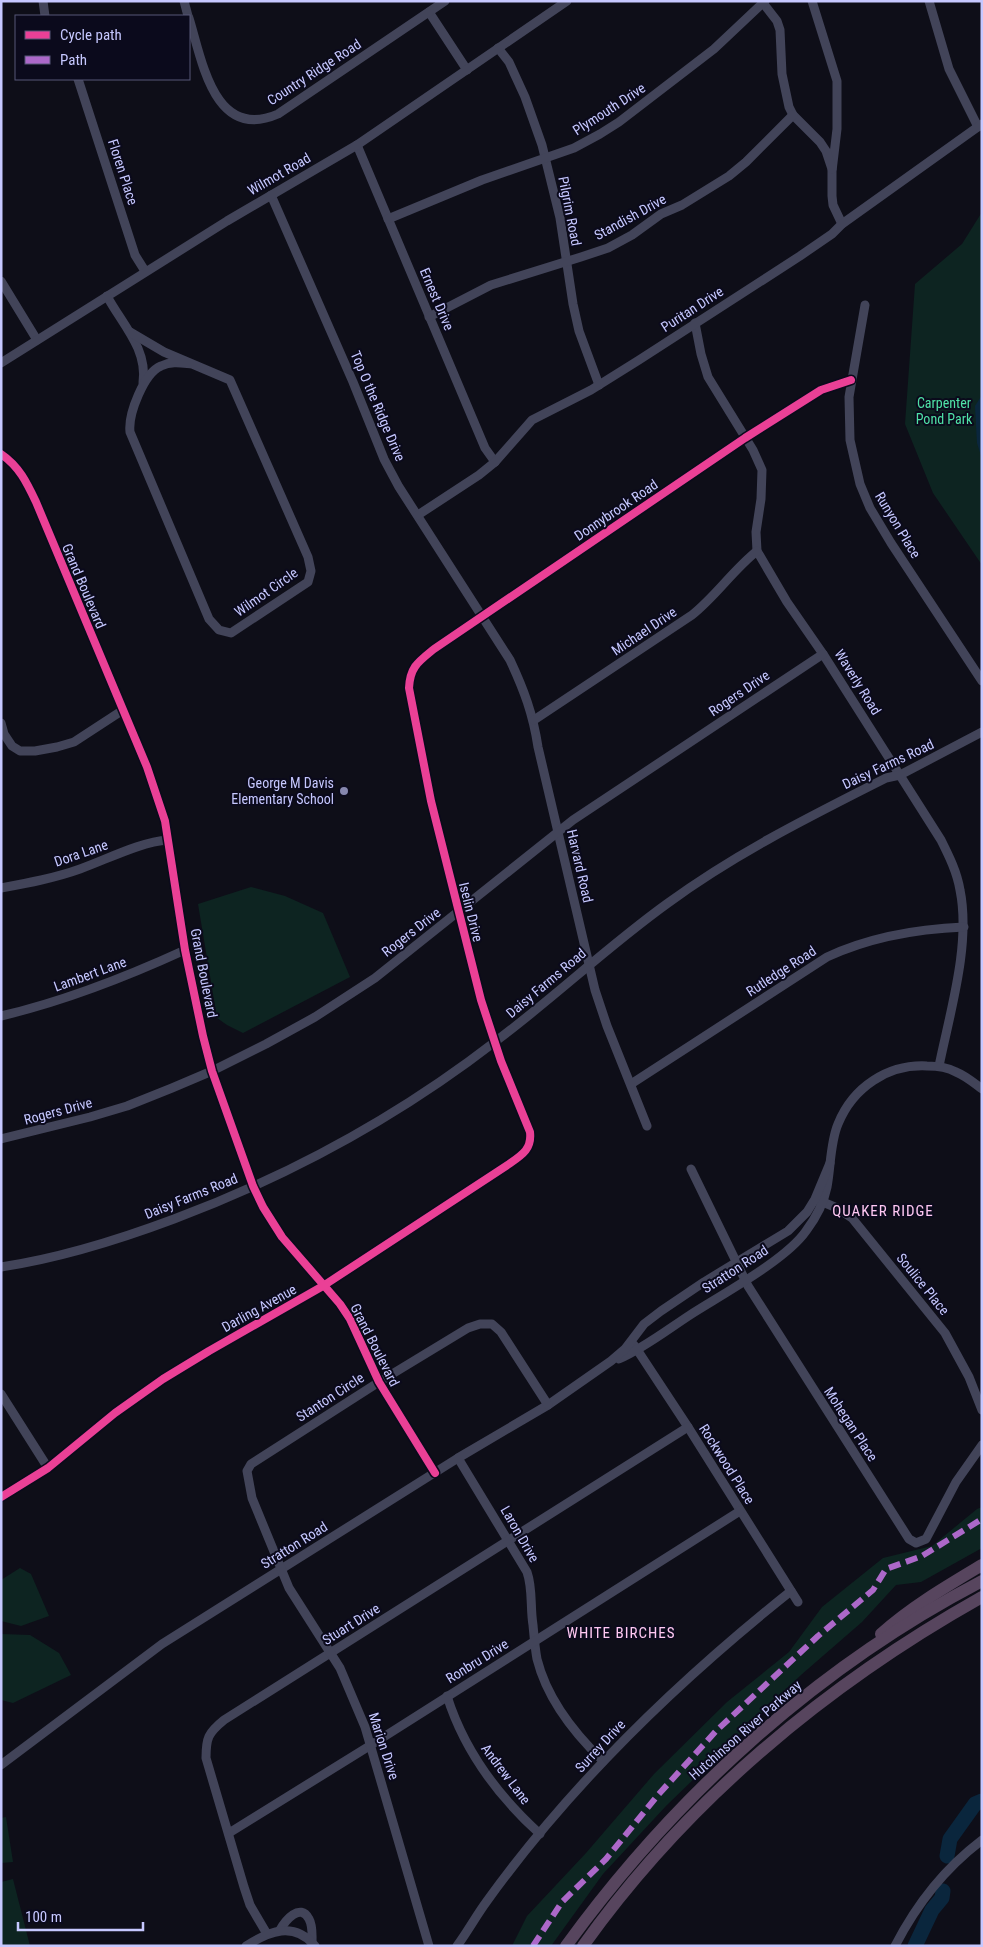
<svg xmlns="http://www.w3.org/2000/svg" width="983" height="1947" viewBox="0 0 983 1947" font-family="'Roboto Condensed',sans-serif">
<style>
.green{fill:#0d2421}
.water{fill:#0a263d}
.lines{fill:none;stroke-linecap:round;stroke-linejoin:round}
.river{stroke:#0a263d;stroke-width:15}
.minor{stroke:#424459;stroke-width:9}
.highway{stroke:#57455e;stroke-width:12}
.quiet{stroke:#ac68c9;stroke-width:6;stroke-dasharray:12 6;stroke-linecap:butt}
.cycleway-casing{stroke:#0b0a1c;stroke-width:11}
.cycleway{stroke:#ea4096;stroke-width:8}
.poi-dot{fill:#8687ae;stroke:#0b0a1c;stroke-width:2}
.labels{text-anchor:middle;dominant-baseline:central;stroke-width:4;stroke-linejoin:round;paint-order:stroke}
.street-label{font-size:14px;fill:#c6c8ff;stroke:#0b0a1c}
.park-label{font-size:14px;fill:#4fe2a7;stroke:#0b0a1c}
.poi-label{font-size:14px;fill:#c6c8ff;stroke:#0b0a1c;text-anchor:end}
.neighbourhood-label{font-size:15px;letter-spacing:1px;fill:#ffc8f3;stroke:#0b0a1c}
</style>
<rect width="100%" height="100%" fill="#0e0e18"/>
<g class="green">
<polygon points="982,212 982,565 933,493 905,424 915,284 962,244"/>
<polygon points="251,887 285,896 323,913 350,977 243,1033 227,1025 217,1018 198,904"/>
<polygon points="982,1507 982,1548 921,1582 896,1585 862,1622 801,1675 666,1806 603,1874 551,1946 512,1946 527,1916 586,1853 654,1774 727,1702 789,1652 822,1607 883,1558 932,1546 977,1509"/>
<polygon points="20,1568 31,1574 49,1616 21,1626 1,1621 1,1580"/>
<polygon points="1,1634 30,1635 59,1653 71,1675 13,1703 1,1700"/>
<polygon points="6,1817 13,1862 1,1863 1,1818"/>
<polygon points="13,1879 30,1946 1,1946 1,1882"/>
</g>
<polygon class="water" points="982,395 982,459 977,443 975,406"/>
<g class="lines">
<g class="river">
<polyline points="947,1856 950,1839 975,1804 982,1801"/>
<polyline points="915,1946 932,1910 942,1898 943,1891"/>
</g>
<g class="minor">
<polyline points="43,1 45,16"/>
<polyline points="184,1 188,16"/>
<polyline points="812,1 837,81 837,129 832,171 832,196 833,205 842,224"/>
<polyline points="929,1 949,69 978,127"/>
<polyline points="763,3 777,21 780,30 782,74 789,107 793,115 820,142 826,151 832,169"/>
<polyline points="429,12 467,70"/>
<path d="M189,18c13,42 25,124 89,96l167,-113"/>
<polyline points="498,48 509,62 525,97 542,145 560,218 573,304 579,331 599,385"/>
<polyline points="78,79 135,255 145,271"/>
<polyline points="357,145 485,448 495,462"/>
<path d="M271,195l82,187 31,77 15,28 111,173c14,30 23,54 28,87l57,243 12,36 40,100"/>
<polyline points="388,219 482,180 574,148 600,134 619,122 714,49 765,1"/>
<polyline points="1,281 37,340"/>
<path d="M107,296c15,28 41,53 36,87"/>
<polyline points="865,305 849,397 850,440 860,484 870,508 891,543 982,681"/>
<polyline points="429,317 491,285 581,257 608,248 632,235 661,214 682,205 729,176 746,162 793,115"/>
<path d="M695,323l6,31 7,23 45,73 9,20 -1,29 -5,33 1,19 30,51 36,52 118,186c8,16 16,32 19,50 11,54 -10,122 -21,176"/>
<path d="M130,332l34,20 66,28 78,177 3,14 -3,11 -77,51 -12,-3 -10,-11 -79,-187c-2,-18 14,-59 31,-66 11,-5 20,-3 31,-2"/>
<polyline points="1,363 227,221 357,145 567,1"/>
<path d="M1,454c18,12 26,29 35,48l111,265 18,54 20,129 18,86 9,35 41,115 10,21 19,30 58,67 10,15 29,63 56,91"/>
<polyline points="418,515 479,475 495,462 532,420 591,390 639,360 800,256 832,234 842,224 982,124"/>
<path d="M534,720l158,-105c24,-19 41,-45 65,-64"/>
<polyline points="1,723 4,734 12,746 20,751 35,751 57,747 74,742 123,710"/>
<path d="M1,888c27,-5 54,-10 79,-19 28,-10 60,-27 88,-29"/>
<path d="M1,1016c64,-15 125,-39 184,-66"/>
<path d="M631,1084l196,-127c43,-20 89,-28 137,-30"/>
<polyline points="1,1139 90,1117 127,1106 172,1088 212,1071 266,1044 315,1017 375,978 573,820 823,654"/>
<polyline points="691,1169 748,1286 909,1539 916,1543 926,1539 956,1482 982,1445"/>
<polyline points="818,1200 837,1208 852,1218 945,1333 969,1377 982,1410"/>
<path d="M1,1267c60,-9 117,-27 173,-48 115,-43 225,-103 322,-178 59,-44 112,-95 172,-138 68,-50 143,-87 218,-125l14,-3 82,-43"/>
<polyline points="634,1345 688,1427 798,1602"/>
<path d="M619,1359c25,-11 48,-29 71,-44 31,-20 96,-55 116,-84 9,-12 18,-29 21,-44 4,-21 3,-44 11,-63 15,-37 50,-60 89,-58 10,0 20,1 29,6 10,4 18,11 26,17"/>
<polyline points="1,1394 48,1468"/>
<path d="M458,1458l69,114c6,17 3,35 6,53 1,11 2,23 4,34 10,40 37,74 66,102"/>
<path d="M1,1497l47,-29 67,-55 48,-34 46,-28 114,-65 186,-122c13,-9 23,-15 21,-32l-29,-71 -20,-61 -50,-199 -22,-113c1,-21 9,-26 25,-39l311,-211 76,-48 30,-10"/>
<path d="M447,1696c17,54 51,100 93,138"/>
<polyline points="1,1765 162,1644 458,1458 548,1405 611,1361 625,1349 644,1324 661,1311 704,1282 788,1231 807,1212 815,1199 830,1163"/>
<polyline points="229,1833 371,1745 740,1511"/>
<path d="M280,1930c5,-9 20,-28 29,-11 4,7 3,16 3,24"/>
<path d="M267,1934l-17,-29 -6,-18 -38,-129c0,-20 2,-25 18,-38l464,-293"/>
<path d="M246,1946c23,-15 48,-25 69,0"/>
<polyline points="429,1946 365,1727 340,1668 289,1588 252,1498 247,1471 251,1464 379,1382 468,1328 480,1324 492,1324 501,1332 548,1405"/>
<path d="M457,1946c11,-15 19,-30 30,-45 85,-118 191,-220 304,-310"/>
<path d="M895,1946c21,-41 50,-78 87,-106"/>
</g>
<g class="highway">
<path d="M881,1634c30,-27 66,-48 101,-69"/>
<path d="M566,1946c109,-150 251,-279 416,-365"/>
<path d="M583,1946c104,-146 244,-262 399,-349"/>
</g>
<polyline class="quiet" points="533,1946 562,1902 606,1859 658,1795 716,1731 818,1636 873,1590 886,1569 922,1556 982,1519"/>
<defs>
<g id="cycleway">
<path d="M1,454c18,12 26,29 35,48l111,265 18,54 20,129 18,86 9,35 41,115 10,21 19,30 58,67 10,15 29,63 56,91"/>
<path d="M1,1497l47,-29 67,-55 48,-34 46,-28 114,-65 186,-122c13,-9 23,-15 21,-32l-29,-71 -20,-61 -50,-199 -22,-113c1,-21 9,-26 25,-39l311,-211 76,-48 30,-10"/>
</g>
</defs>
<use href="#cycleway" class="cycleway-casing"/>
<use href="#cycleway" class="cycleway"/>
</g>
<circle class="poi-dot" cx="344" cy="791" r="5"/>
<g class="labels">
<g class="street-label">
<text transform="translate(314 72) rotate(-33)">Country Ridge Road</text>
<text transform="translate(609 109) rotate(-33)">Plymouth Drive</text>
<text transform="translate(123 172) rotate(72)">Floren Place</text>
<text transform="translate(279 174) rotate(-30)">Wilmot Road</text>
<text transform="translate(570 211) rotate(79)">Pilgrim Road</text>
<text transform="translate(630 217) rotate(-29)">Standish Drive</text>
<text transform="translate(437 299) rotate(67)">Ernest Drive</text>
<text transform="translate(692 309) rotate(-33)">Puritan Drive</text>
<text transform="translate(378 406) rotate(67)">Top O the Ridge Drive</text>
<text transform="translate(616 510) rotate(-34)">Donnybrook Road</text>
<text transform="translate(898 525) rotate(59)">Runyon Place</text>
<text transform="translate(84 586) rotate(67)">Grand Boulevard</text>
<text transform="translate(266 592) rotate(-35)">Wilmot Circle</text>
<text transform="translate(644 631) rotate(-34)">Michael Drive</text>
<text transform="translate(858 682) rotate(58)">Waverly Road</text>
<text transform="translate(739 693) rotate(-34)">Rogers Drive</text>
<text transform="translate(888 764) rotate(-25)">Daisy Farms Road</text>
<text transform="translate(81 853) rotate(-19)">Dora Lane</text>
<text transform="translate(580 866) rotate(77)">Harvard Road</text>
<text transform="translate(471 912) rotate(76)">Iselin Drive</text>
<text transform="translate(411 932) rotate(-38)">Rogers Drive</text>
<text transform="translate(781 971) rotate(-33)">Rutledge Road</text>
<text transform="translate(204 973) rotate(79)">Grand Boulevard</text>
<text transform="translate(90 974) rotate(-20)">Lambert Lane</text>
<text transform="translate(546 983) rotate(-40)">Daisy Farms Road</text>
<text transform="translate(58 1111) rotate(-15)">Rogers Drive</text>
<text transform="translate(191 1196) rotate(-22)">Daisy Farms Road</text>
<text transform="translate(735 1269) rotate(-33)">Stratton Road</text>
<text transform="translate(923 1284) rotate(51)">Soulice Place</text>
<text transform="translate(259 1308) rotate(-29)">Darling Avenue</text>
<text transform="translate(375 1345) rotate(63)">Grand Boulevard</text>
<text transform="translate(330 1397) rotate(-33)">Stanton Circle</text>
<text transform="translate(851 1424) rotate(57)">Mohegan Place</text>
<text transform="translate(727 1464) rotate(58)">Rockwood Place</text>
<text transform="translate(520 1534) rotate(60)">Laron Drive</text>
<text transform="translate(294 1545) rotate(-32)">Stratton Road</text>
<text transform="translate(351 1624) rotate(-32)">Stuart Drive</text>
<text transform="translate(477 1661) rotate(-32)">Ronbru Drive</text>
<text transform="translate(745 1730) rotate(-41)">Hutchinson River Parkway</text>
<text transform="translate(384 1746) rotate(72)">Marion Drive</text>
<text transform="translate(600 1746) rotate(-47)">Surrey Drive</text>
<text transform="translate(506 1774) rotate(53)">Andrew Lane</text>
</g>
<g class="park-label">
<text x="944" y="403">Carpenter<tspan x="944" dy="16">Pond Park</tspan></text>
</g>
<g class="poi-label">
<text x="334" y="783">George M Davis<tspan x="334" dy="16">Elementary School</tspan></text>
</g>
<g class="neighbourhood-label">
<text x="883" y="1211">QUAKER RIDGE</text>
<text x="621" y="1633">WHITE BIRCHES</text>
</g>
</g>
<rect width="983" height="1947" fill="none" stroke="#c6c8ff" stroke-width="5"/>
<rect x="15" y="15" width="175" height="65" fill="#0b0a1c" stroke="#565677"/>
<rect x="25" y="31" width="25" height="8" fill="#ea4096" stroke="#565677"/>
<text x="60" y="40" font-size="15" fill="#c6c8ff">Cycle path</text>
<rect x="25" y="56" width="25" height="8" fill="#ac68c9" stroke="#565677"/>
<text x="60" y="65" font-size="15" fill="#c6c8ff">Path</text>
<path d="M18 1922v8h125v-8" fill="none" stroke="#c6c8ff" stroke-width="2.5"/>
<text x="25" y="1922" font-size="15" fill="#c6c8ff" stroke="#0b0a1c" stroke-width="4" paint-order="stroke">100 m</text>
</svg>
